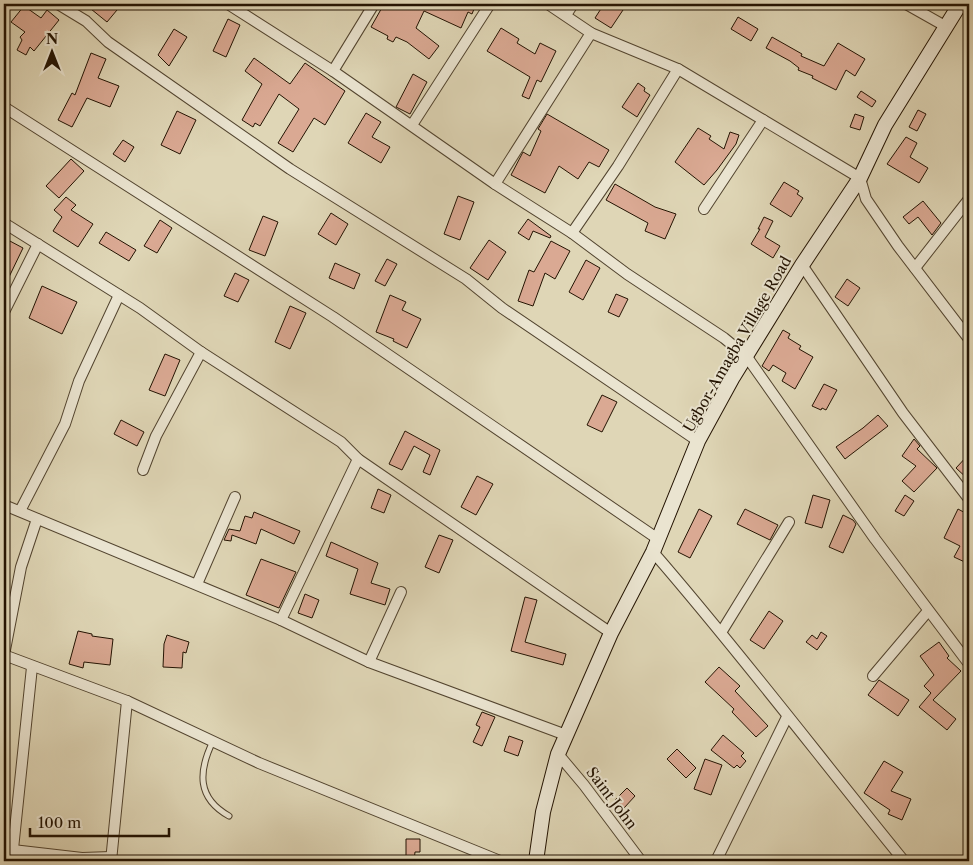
<svg xmlns="http://www.w3.org/2000/svg" width="973" height="865" viewBox="0 0 973 865" font-family="'Libre Caslon Text',serif">
<style>
.building{fill:#daa993;stroke:#231302}
.lines{fill:none;stroke-linecap:round;stroke-linejoin:round}
.lane-casing{stroke:#52442f;stroke-width:7}
.street-casing{stroke:#52442f;stroke-width:12}
.secondary-casing{stroke:#231302;stroke-width:16}
.lane{stroke:#eae4d0;stroke-width:5}
.street{stroke:#eae4d0;stroke-width:10}
.secondary{stroke:#eae4d0;stroke-width:14}
.labels{text-anchor:middle;dominant-baseline:central;stroke-width:4;stroke-linejoin:round;paint-order:stroke}
.street-label{font-size:15px;fill:#231302;stroke:#eae4d0}
</style>
<rect width="100%" height="100%" fill="#dfd6b6"/>
<filter id="stains"><feTurbulence type="fractalNoise" baseFrequency=".004" numOctaves="4"/><feColorMatrix values="0 0 0 0 .2 0 0 0 0 .09 0 0 0 0 .02 0 0 0 .5 -.17"/></filter>
<radialGradient id="worn" r=".72"><stop offset=".6" stop-color="#630" stop-opacity="0"/><stop offset="1" stop-color="#630" stop-opacity=".3"/></radialGradient>
<g class="building">
<polygon points="95,4 122,4 107,22 91,9"/>
<polygon points="384,4 446,4 455,8 458,4 476,4 472,14 468,12 461,28 424,11 416,28 439,46 429,59 407,42 396,37 393,42 387,39 388,36 371,27"/>
<polygon points="604,4 627,4 611,28 595,18"/>
<polygon points="24,6 41,18 47,10 59,20 34,51 30,47 26,55 17,50 22,40 20,37 25,32 11,22"/>
<polygon points="738,17 758,29 751,41 731,29"/>
<polygon points="228,19 240,25 226,57 213,51"/>
<polygon points="501,28 519,39 517,43 535,54 540,43 556,51 541,82 537,80 529,99 522,96 530,77 487,51"/>
<polygon points="174,29 187,37 169,66 158,55"/>
<polygon points="772,37 802,54 801,56 824,66 838,43 865,59 855,76 846,70 836,90 812,78 813,76 798,70 799,68 790,61 766,48"/>
<polygon points="91,53 106,59 98,78 119,86 110,107 87,98 72,127 58,120 72,93 75,95"/>
<polygon points="254,58 290,84 305,63 345,91 325,125 314,118 293,152 278,143 299,109 279,94 260,126 255,123 253,127 242,120 262,84 245,71"/>
<polygon points="413,74 427,82 410,114 396,107"/>
<polygon points="638,83 645,88 644,91 650,95 637,117 622,107"/>
<polygon points="861,91 876,101 872,107 857,97"/>
<polygon points="918,110 926,114 917,131 909,127"/>
<polygon points="177,111 196,120 180,154 161,145"/>
<polygon points="366,113 381,122 372,137 390,147 381,163 348,143"/>
<polygon points="547,114 609,150 599,167 589,162 578,179 559,166 545,193 511,175 523,152 530,156 541,131 538,129"/>
<polygon points="855,114 864,117 860,130 850,127"/>
<polygon points="698,128 711,136 709,139 724,149 730,132 739,135 736,144 717,170 704,185 675,162"/>
<polygon points="906,137 917,143 910,157 928,168 919,183 887,164"/>
<polygon points="123,140 134,147 125,162 113,154"/>
<polygon points="71,159 84,171 59,198 46,186"/>
<polygon points="784,182 799,191 797,194 803,198 791,217 770,204"/>
<polygon points="615,184 655,207 676,214 665,239 645,231 648,223 606,200"/>
<polygon points="458,196 474,202 460,240 444,234"/>
<polygon points="66,197 76,205 71,210 93,224 78,247 53,231 62,217 54,210"/>
<polygon points="923,201 941,223 932,235 918,217 909,224 903,217"/>
<polygon points="331,213 348,224 336,245 318,234"/>
<polygon points="263,216 278,222 265,256 249,250"/>
<polygon points="764,217 773,221 765,237 780,246 773,258 751,244 760,229 758,229"/>
<polygon points="528,219 551,236 550,238 533,231 529,240 518,233"/>
<polygon points="160,220 172,228 157,253 144,246"/>
<polygon points="106,232 136,250 129,261 99,243"/>
<polygon points="8,240 23,248 9,277 4,275 4,249"/>
<polygon points="489,240 506,252 488,280 470,268"/>
<polygon points="551,241 570,251 555,279 545,273 533,306 518,301 529,270 534,272"/>
<polygon points="387,259 397,264 385,286 375,281"/>
<polygon points="586,260 600,268 583,300 569,292"/>
<polygon points="335,263 360,274 354,289 329,278"/>
<polygon points="235,273 249,280 238,302 224,296"/>
<polygon points="847,279 860,288 848,306 835,297"/>
<polygon points="42,286 77,302 62,334 29,318"/>
<polygon points="616,294 628,299 619,317 608,312"/>
<polygon points="390,295 406,302 402,310 421,319 407,348 393,341 394,339 376,332"/>
<polygon points="290,306 306,313 290,349 275,342"/>
<polygon points="783,330 790,334 788,338 801,346 799,349 813,357 795,389 782,381 786,373 773,365 769,371 762,366"/>
<polygon points="165,354 180,360 165,396 149,390"/>
<polygon points="824,384 837,390 826,410 822,408 821,410 812,406"/>
<polygon points="602,395 617,402 602,432 587,425"/>
<polygon points="878,415 888,426 845,459 836,447 863,428"/>
<polygon points="121,420 144,432 137,446 114,434"/>
<polygon points="405,431 440,450 430,475 423,472 430,455 414,446 402,470 389,464"/>
<polygon points="914,439 920,446 917,449 937,468 914,492 902,481 916,466 902,456"/>
<polygon points="969,454 969,480 956,468"/>
<polygon points="477,476 493,484 476,515 461,507"/>
<polygon points="378,489 391,495 384,513 371,508"/>
<polygon points="813,495 830,500 822,528 805,523"/>
<polygon points="905,495 914,501 904,516 895,511"/>
<polygon points="699,509 712,516 690,558 678,552"/>
<polygon points="745,509 778,525 770,540 737,524"/>
<polygon points="958,509 969,515 969,564 954,557 960,546 944,538"/>
<polygon points="254,512 300,531 294,544 261,529 256,544 232,535 231,541 224,540 229,529 240,531 245,516 252,518"/>
<polygon points="843,515 853,520 856,524 843,553 829,547"/>
<polygon points="439,535 453,540 439,573 425,567"/>
<polygon points="331,542 378,563 371,583 390,589 385,605 350,594 358,569 326,556"/>
<polygon points="261,559 296,572 279,608 246,595"/>
<polygon points="305,594 319,600 312,618 298,613"/>
<polygon points="525,597 537,600 525,642 566,654 563,665 511,651"/>
<polygon points="769,611 783,621 764,649 750,640"/>
<polygon points="78,631 92,634 92,636 113,639 110,665 84,662 83,668 69,664"/>
<polygon points="821,632 827,636 817,650 806,642 812,635 817,639"/>
<polygon points="167,635 189,642 186,653 183,652 182,668 163,667 164,644"/>
<polygon points="939,642 949,656 947,658 961,671 933,700 956,719 947,730 919,707 931,693 924,686 934,675 920,656"/>
<polygon points="719,667 740,686 735,691 768,726 756,737 732,712 734,709 705,682"/>
<polygon points="879,680 909,700 898,716 868,695"/>
<polygon points="482,712 495,717 482,746 473,742 480,727 476,725"/>
<polygon points="723,735 744,753 741,756 746,761 740,768 737,765 734,768 711,750"/>
<polygon points="509,736 523,741 518,756 504,751"/>
<polygon points="677,749 696,768 686,778 667,759"/>
<polygon points="705,759 722,765 711,795 694,789"/>
<polygon points="884,761 903,772 891,791 911,799 902,820 888,814 890,810 864,793"/>
<polygon points="627,788 635,796 624,808 615,800"/>
<polygon points="406,839 420,839 420,852 415,852 414,861 406,861"/>
</g>
<g class="lines">
<defs>
<path id="lane" d="M213,741c-15,31 -16,57 16,75"/>
<g id="street">
<polyline points="58,4 86,21 108,42 290,169 466,279 502,308 698,441"/>
<polyline points="228,4 333,71 495,184 572,233 627,274 724,338 747,357 875,539 969,664"/>
<polyline points="548,4 591,33 678,69 860,178 866,199 898,246 969,339"/>
<polyline points="906,4 945,26"/>
<polyline points="566,15 573,4"/>
<polyline points="333,71 374,4"/>
<polyline points="4,107 333,317 658,539"/>
<polyline points="412,125 490,4"/>
<polyline points="495,184 591,33"/>
<polyline points="704,209 763,120"/>
<polyline points="4,223 140,308 201,352 341,442 358,459 611,633"/>
<polyline points="572,233 618,166 678,69"/>
<polyline points="802,265 903,413 969,499"/>
<polyline points="915,268 969,199"/>
<polyline points="4,312 38,244"/>
<polyline points="143,470 156,436 201,352"/>
<polyline points="4,505 281,620 369,662 566,735"/>
<polyline points="20,511 65,424 79,381 119,295"/>
<polyline points="37,519 21,567 4,655 127,701 259,763 500,861"/>
<path d="M653,552c87,100 167,206 251,309"/>
<polyline points="197,584 235,497"/>
<polyline points="281,620 358,459"/>
<polyline points="722,631 789,522"/>
<polyline points="369,662 401,592"/>
<polyline points="873,676 928,611"/>
<polyline points="558,754 584,785 641,861"/>
<polyline points="4,849 82,858 111,857"/>
<polyline points="13,849 32,667"/>
<polyline points="111,861 127,701"/>
<polyline points="716,861 787,717"/>
</g>
<polyline id="secondary" points="536,861 543,812 558,754 611,633 653,552 698,441 733,377 802,265 860,178 885,125 960,4"/>
</defs>
<use href="#lane" class="lane-casing"/>
<use href="#street" class="street-casing"/>
<use href="#secondary" class="secondary-casing"/>
<use href="#lane" class="lane"/>
<use href="#street" class="street"/>
<use href="#secondary" class="secondary"/>
</g>
<g class="labels">
<g class="street-label">
<text transform="translate(737 344) rotate(-60)">Ugbor-Amagba Village Road</text>
<text transform="translate(612 798) rotate(53)">Saint John</text>
</g>
</g>
<rect width="973" height="865" fill="none" stroke="#dfd6b6" stroke-width="20"/>
<rect x="5" y="5" width="963" height="855" fill="none" stroke="#231302" stroke-width="2.5"/>
<rect x="10" y="10" width="953" height="845" fill="none" stroke="#231302"/>
<g transform="translate(52 52)" stroke="#eae4d0" stroke-width="4" paint-order="stroke">
<path d="M0-4L9 19L0 12L-9 19Z" fill="#231302"/>
<text y="-8" font-size="14" font-weight="bold" text-anchor="middle" fill="#231302">N</text>
</g>
<path d="M30 828v8h139v-8" fill="none" stroke="#231302" stroke-width="2.5"/>
<text x="38" y="828" font-size="15" fill="#231302" stroke="#eae4d0" stroke-width="4" paint-order="stroke">100 m</text>
<rect width="100%" height="100%" filter="url(#stains)"/>
<rect width="100%" height="100%" fill="url(#worn)"/>
</svg>
